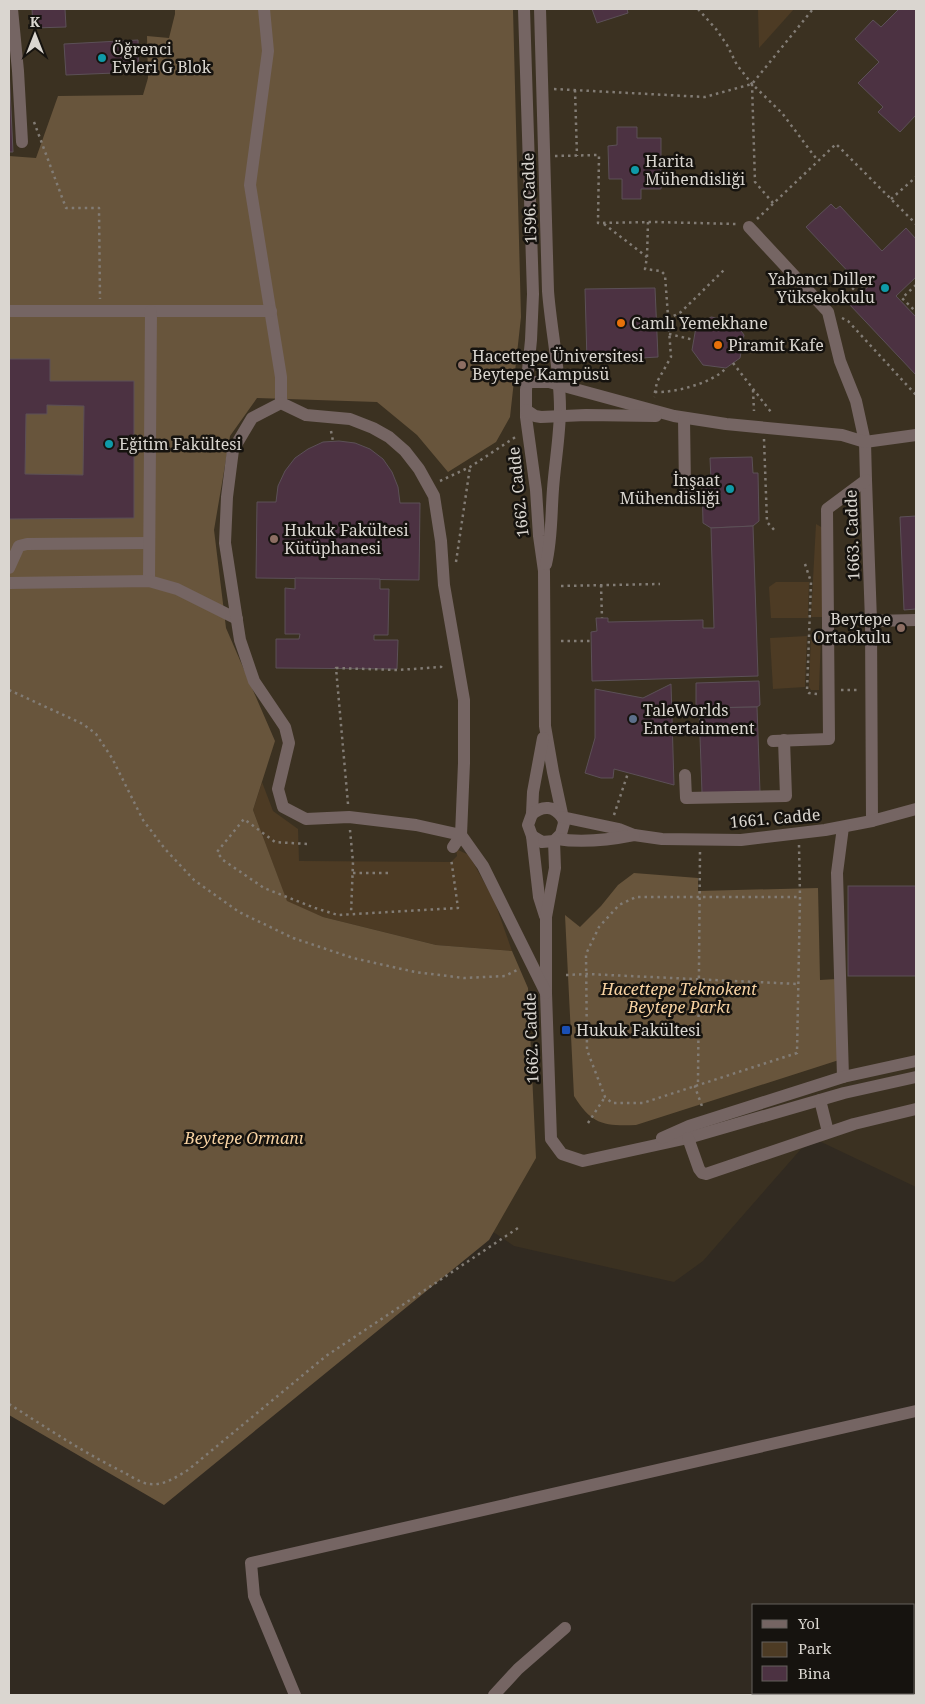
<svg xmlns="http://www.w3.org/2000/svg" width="925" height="1704" viewBox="0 0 925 1704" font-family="'Noto Serif',serif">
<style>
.education{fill:#3b3121}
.green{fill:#4d3b24}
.forest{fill:#68553c}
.building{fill:#4c3242;stroke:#5c5057;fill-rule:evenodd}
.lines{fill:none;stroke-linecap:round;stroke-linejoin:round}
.path{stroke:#827c75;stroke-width:2.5;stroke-dasharray:2.5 4;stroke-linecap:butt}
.minor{stroke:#756563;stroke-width:12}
.culture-dot{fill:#0f9aa8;stroke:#16130f;stroke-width:2}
.food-dot{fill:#e8710a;stroke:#16130f;stroke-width:2}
.education-dot{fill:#8d6e63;stroke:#16130f;stroke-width:2}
.service-dot{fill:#5c6f8a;stroke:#16130f;stroke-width:2}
.transit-dot{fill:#1a4fb4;stroke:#16130f;stroke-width:2}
.labels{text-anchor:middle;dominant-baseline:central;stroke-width:5;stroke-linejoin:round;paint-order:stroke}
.poi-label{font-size:16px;fill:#dad6d0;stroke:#16130f;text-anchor:start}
.street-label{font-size:16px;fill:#dad6d0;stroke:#16130f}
.park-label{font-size:16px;font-style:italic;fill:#f7d2a2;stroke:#16130f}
</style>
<rect width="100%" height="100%" fill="#312a21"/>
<polygon class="education" points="9,9 916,9 916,1187 819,1141 801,1149 703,1261 674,1282 514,1246 360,1143 9,722"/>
<g class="green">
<polygon points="758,9 794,9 759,48"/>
<polygon points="816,524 823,528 822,617 811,617"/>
<polygon points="776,582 809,582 808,618 771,618 769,587"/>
<polygon points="807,636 805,687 773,689 770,638"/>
<polygon points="811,636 821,636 819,690 811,690 809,687"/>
<polygon points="262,782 273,811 298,829 299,861 451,862 457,856 456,849 469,855 494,900 512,951 436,945 323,917 287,902 253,810"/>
</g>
<g class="forest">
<polygon points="175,9 513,10 521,317 510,417 496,442 448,472 417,435 377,402 257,398 230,436 214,530 226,628 275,741 253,810 287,901 323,917 436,945 512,951 528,988 536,1158 489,1240 164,1505 9,1415 9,156 36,158 58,96 143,95 148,78 147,36 169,38 175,14"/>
<path d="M634,873l64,5v13l120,-3 2,92 17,-1 2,81 -203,65c-32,1 -44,0 -62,-29l-9,-181 15,12 21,-21 17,-21z"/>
</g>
<g class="building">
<polygon points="32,9 65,9 66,27 33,28"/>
<polygon points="592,9 627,9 628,13 597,23"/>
<polygon points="899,9 916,9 916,115 900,132 878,112 883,107 858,83 879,62 855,39 873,20 881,27"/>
<polygon points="138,40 139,72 66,75 64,44"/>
<polygon points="9,67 13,152 9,152"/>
<polygon points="617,127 637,127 637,138 661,138 661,189 641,189 641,199 622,199 622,179 609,179 608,146 617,145"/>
<polygon points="831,204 836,209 840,206 882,251 906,228 916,239 916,277 896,296 916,317 916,375 849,304 868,287 859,278 856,280 806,227"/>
<polygon points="655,288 658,357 587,361 585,289"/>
<polygon points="711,317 734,321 744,335 740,358 726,368 703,365 692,350 696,327"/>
<path d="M9,359h41v22h84v137l-125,1zM47,405l37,1 -1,69 -58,-1 1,-60h21z"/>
<polygon points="339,441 355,443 370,449 383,459 392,472 398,487 400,503 420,503 419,580 256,578 257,502 276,502 278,486 285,471 295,458 308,449 323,442"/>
<polygon points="752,457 753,473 758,473 759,521 753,526 711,528 703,523 702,481 711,480 710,458"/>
<polygon points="916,516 916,609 904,610 900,517"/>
<polygon points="753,526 758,676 592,681 591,632 597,631 596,618 608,618 608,622 703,620 703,628 714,628 711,528"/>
<polygon points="295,578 380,579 380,589 389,589 388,635 374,635 374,640 398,640 397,669 276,668 276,639 299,639 300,634 285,634 285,588 295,589"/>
<polygon points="759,681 760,705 757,707 699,708 696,707 696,683"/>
<polygon points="671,684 674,785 614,769 613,778 601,778 585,773 595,738 595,689 643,698"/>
<polygon points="757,707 760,792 702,793 699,708"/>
<rect x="848" y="886" width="68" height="90"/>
</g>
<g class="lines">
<g class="path">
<polyline points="698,9 716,29 727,45 737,65 752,84"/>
<polyline points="554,89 705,97 752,84 813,9"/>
<polyline points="575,90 577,156"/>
<polyline points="34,122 66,208 99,208 100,299"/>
<polyline points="555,156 599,155 598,223 654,222 738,224"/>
<polyline points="891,199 916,177"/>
<polyline points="773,203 755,182 752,84 782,113 818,161"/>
<polyline points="757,219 836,144 916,224"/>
<polyline points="648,222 647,257 645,269 661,271 665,275 671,357 657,382 654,397"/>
<polyline points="604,224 647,257"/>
<polyline points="916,285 902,298 916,312"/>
<polyline points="838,303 858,284 864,290"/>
<polyline points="842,318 848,321 916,395"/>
<polyline points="668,319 681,312 726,268"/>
<polyline points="669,334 694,340"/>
<polyline points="733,363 771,412"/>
<polyline points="753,390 754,411"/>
<path d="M655,392c19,1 58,-9 71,-24"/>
<polyline points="331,431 333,441"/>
<polyline points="764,439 767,522 776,532"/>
<polyline points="440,481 470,467 517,436"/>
<polyline points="456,562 470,467"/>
<polyline points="805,564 811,582 807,691 809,693 817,694"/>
<polyline points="601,585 602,618"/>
<polyline points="561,586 660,584"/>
<polyline points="561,641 591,641"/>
<polyline points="9,690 83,724 96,734 112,758 143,820 165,849 194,880 239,912 293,938 353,958 415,972 464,978 505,976 519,969"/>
<polyline points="841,690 858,690"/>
<polyline points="348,804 336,668 398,670 441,667 444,663"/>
<polyline points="614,815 628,773"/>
<polyline points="350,830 353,862 351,914"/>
<polyline points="307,844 275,842 244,819 217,852 223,860 264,888 315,908 338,915 458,908 451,858"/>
<polyline points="799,845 800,897 797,1053 643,1103 612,1103 605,1097 587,1050 586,954 599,927 619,905 636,897 800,897"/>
<polyline points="700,852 698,1082 695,1087 703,1109"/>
<polyline points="353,873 391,873"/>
<polyline points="566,975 587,974 798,984"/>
<polyline points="588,1123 605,1097"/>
<path d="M9,1404c38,24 75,49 116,69 7,4 16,10 24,11 15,2 27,-7 39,-14l138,-114 195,-130"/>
</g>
<g class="minor">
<polyline points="12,9 18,71 22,142"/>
<polyline points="264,9 268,51 250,185 281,377 281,403"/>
<polyline points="524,9 533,294 531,340 526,390 526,417 536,490 539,536 544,571 545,726 553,772 564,823 561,834 554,841 542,842 532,836"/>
<path d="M540,9l8,282c3,39 12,79 12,117 0,27 -5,54 -7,81 -2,26 -1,50 -7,75"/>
<polyline points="749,227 828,312 840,361 856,401 865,442 866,480 871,621 872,821"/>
<polyline points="9,311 271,311"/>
<polyline points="527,382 549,382 674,416 726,424 842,435 865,442 916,435"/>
<polyline points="526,410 535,416 541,417 586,415 656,416"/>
<polyline points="684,418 685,489 687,494 702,497"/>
<polyline points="9,568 19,546 27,544 149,543"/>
<polyline points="149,581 151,311"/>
<polyline points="9,583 149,581 177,589 237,619"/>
<polyline points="871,621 916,620"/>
<polyline points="543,738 533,792 532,814 528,825 532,836 539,897 545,916"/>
<polyline points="773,741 829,739 827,509 866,480"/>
<polyline points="685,775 686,798 786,796 784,740"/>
<path d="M532,814c11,-9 22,-8 30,3"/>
<polyline points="562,817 619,829 634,835 662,839 741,840 825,830 872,821 916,809"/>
<path d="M557,839c25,4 52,1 77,-4"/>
<polyline points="554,841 555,868 546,917 546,993 551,1139 562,1154 583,1161 688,1138 844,1093 916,1077"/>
<polyline points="453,847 461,835 464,763 464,700 444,585 441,541 434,496 419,469 405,451 389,437 373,428 350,419 306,415 281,403 252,418 233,450 227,497 225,543 240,640 254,681 285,727 289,743 278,789 283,807 306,819 349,817 416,825 461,835 483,866 546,993"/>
<polyline points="843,1077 837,873 843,827"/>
<polyline points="820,1100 828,1132"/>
<polyline points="662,1138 689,1126 843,1077 916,1061"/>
<polyline points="688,1138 699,1169 702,1173 706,1174 854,1124 916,1109"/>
<polyline points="295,1695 254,1596 251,1563 916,1411"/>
<polyline points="494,1695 518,1669 565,1628"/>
</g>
</g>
<g class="culture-dot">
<circle cx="102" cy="58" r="5"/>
<circle cx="635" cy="170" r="5"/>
<circle cx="885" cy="288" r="5"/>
<circle cx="109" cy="444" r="5"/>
<circle cx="730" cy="489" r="5"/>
</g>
<g class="food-dot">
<circle cx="621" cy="323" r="5"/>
<circle cx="718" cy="345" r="5"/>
</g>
<g class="education-dot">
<circle cx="462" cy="365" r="5"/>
<circle cx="274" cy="539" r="5"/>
<circle cx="901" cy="628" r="5"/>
</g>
<circle class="service-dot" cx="633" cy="719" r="5"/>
<rect class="transit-dot" x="561" y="1025" width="10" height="10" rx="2.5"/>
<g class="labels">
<g class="poi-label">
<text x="112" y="49">Öğrenci<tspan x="112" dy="18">Evleri G Blok</tspan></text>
<text x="645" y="161">Harita<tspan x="645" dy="18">Mühendisliği</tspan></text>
<text x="875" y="279" text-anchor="end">Yabancı Diller<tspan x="875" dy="18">Yüksekokulu</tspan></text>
<text x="631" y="323">Camlı Yemekhane</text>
<text x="728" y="345">Piramit Kafe</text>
<text x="472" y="356">Hacettepe Üniversitesi<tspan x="472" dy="18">Beytepe Kampüsü</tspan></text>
<text x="119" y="444">Eğitim Fakültesi</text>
<text x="720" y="480" text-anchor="end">İnşaat<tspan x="720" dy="18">Mühendisliği</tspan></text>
<text x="284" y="530">Hukuk Fakültesi<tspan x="284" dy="18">Kütüphanesi</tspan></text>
<text x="891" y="619" text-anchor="end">Beytepe<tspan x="891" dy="18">Ortaokulu</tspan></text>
<text x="643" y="710">TaleWorlds<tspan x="643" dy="18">Entertainment</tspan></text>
<text x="576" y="1030">Hukuk Fakültesi</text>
</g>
<g class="street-label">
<text transform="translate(529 198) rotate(-92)">1596. Cadde</text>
<text transform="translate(518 492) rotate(-96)">1662. Cadde</text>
<text transform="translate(852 535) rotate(-92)">1663. Cadde</text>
<text transform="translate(775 818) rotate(-5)">1661. Cadde</text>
<text transform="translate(531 1038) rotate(-92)">1662. Cadde</text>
</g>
<g class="park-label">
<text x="679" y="989">Hacettepe Teknokent<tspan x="679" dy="18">Beytepe Parkı</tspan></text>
<text x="244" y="1138">Beytepe Ormanı</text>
</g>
</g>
<rect width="925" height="1704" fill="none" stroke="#dad6d0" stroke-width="20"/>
<rect x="752" y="1604" width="162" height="90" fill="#16130f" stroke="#64615c"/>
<rect x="762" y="1620" width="25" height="8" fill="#756563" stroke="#64615c"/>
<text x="798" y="1629" font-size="15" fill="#dad6d0">Yol</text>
<rect x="762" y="1642" width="25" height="15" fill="#4d3b24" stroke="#64615c"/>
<text x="798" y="1654" font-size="15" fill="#dad6d0">Park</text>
<rect x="762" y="1666" width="25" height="15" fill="#4c3242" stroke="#64615c"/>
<text x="798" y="1679" font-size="15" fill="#dad6d0">Bina</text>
<g transform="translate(35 35)" stroke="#16130f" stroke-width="4" paint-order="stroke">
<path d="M0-4L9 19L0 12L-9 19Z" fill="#dad6d0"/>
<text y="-8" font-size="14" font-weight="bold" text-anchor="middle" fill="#dad6d0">K</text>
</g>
</svg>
